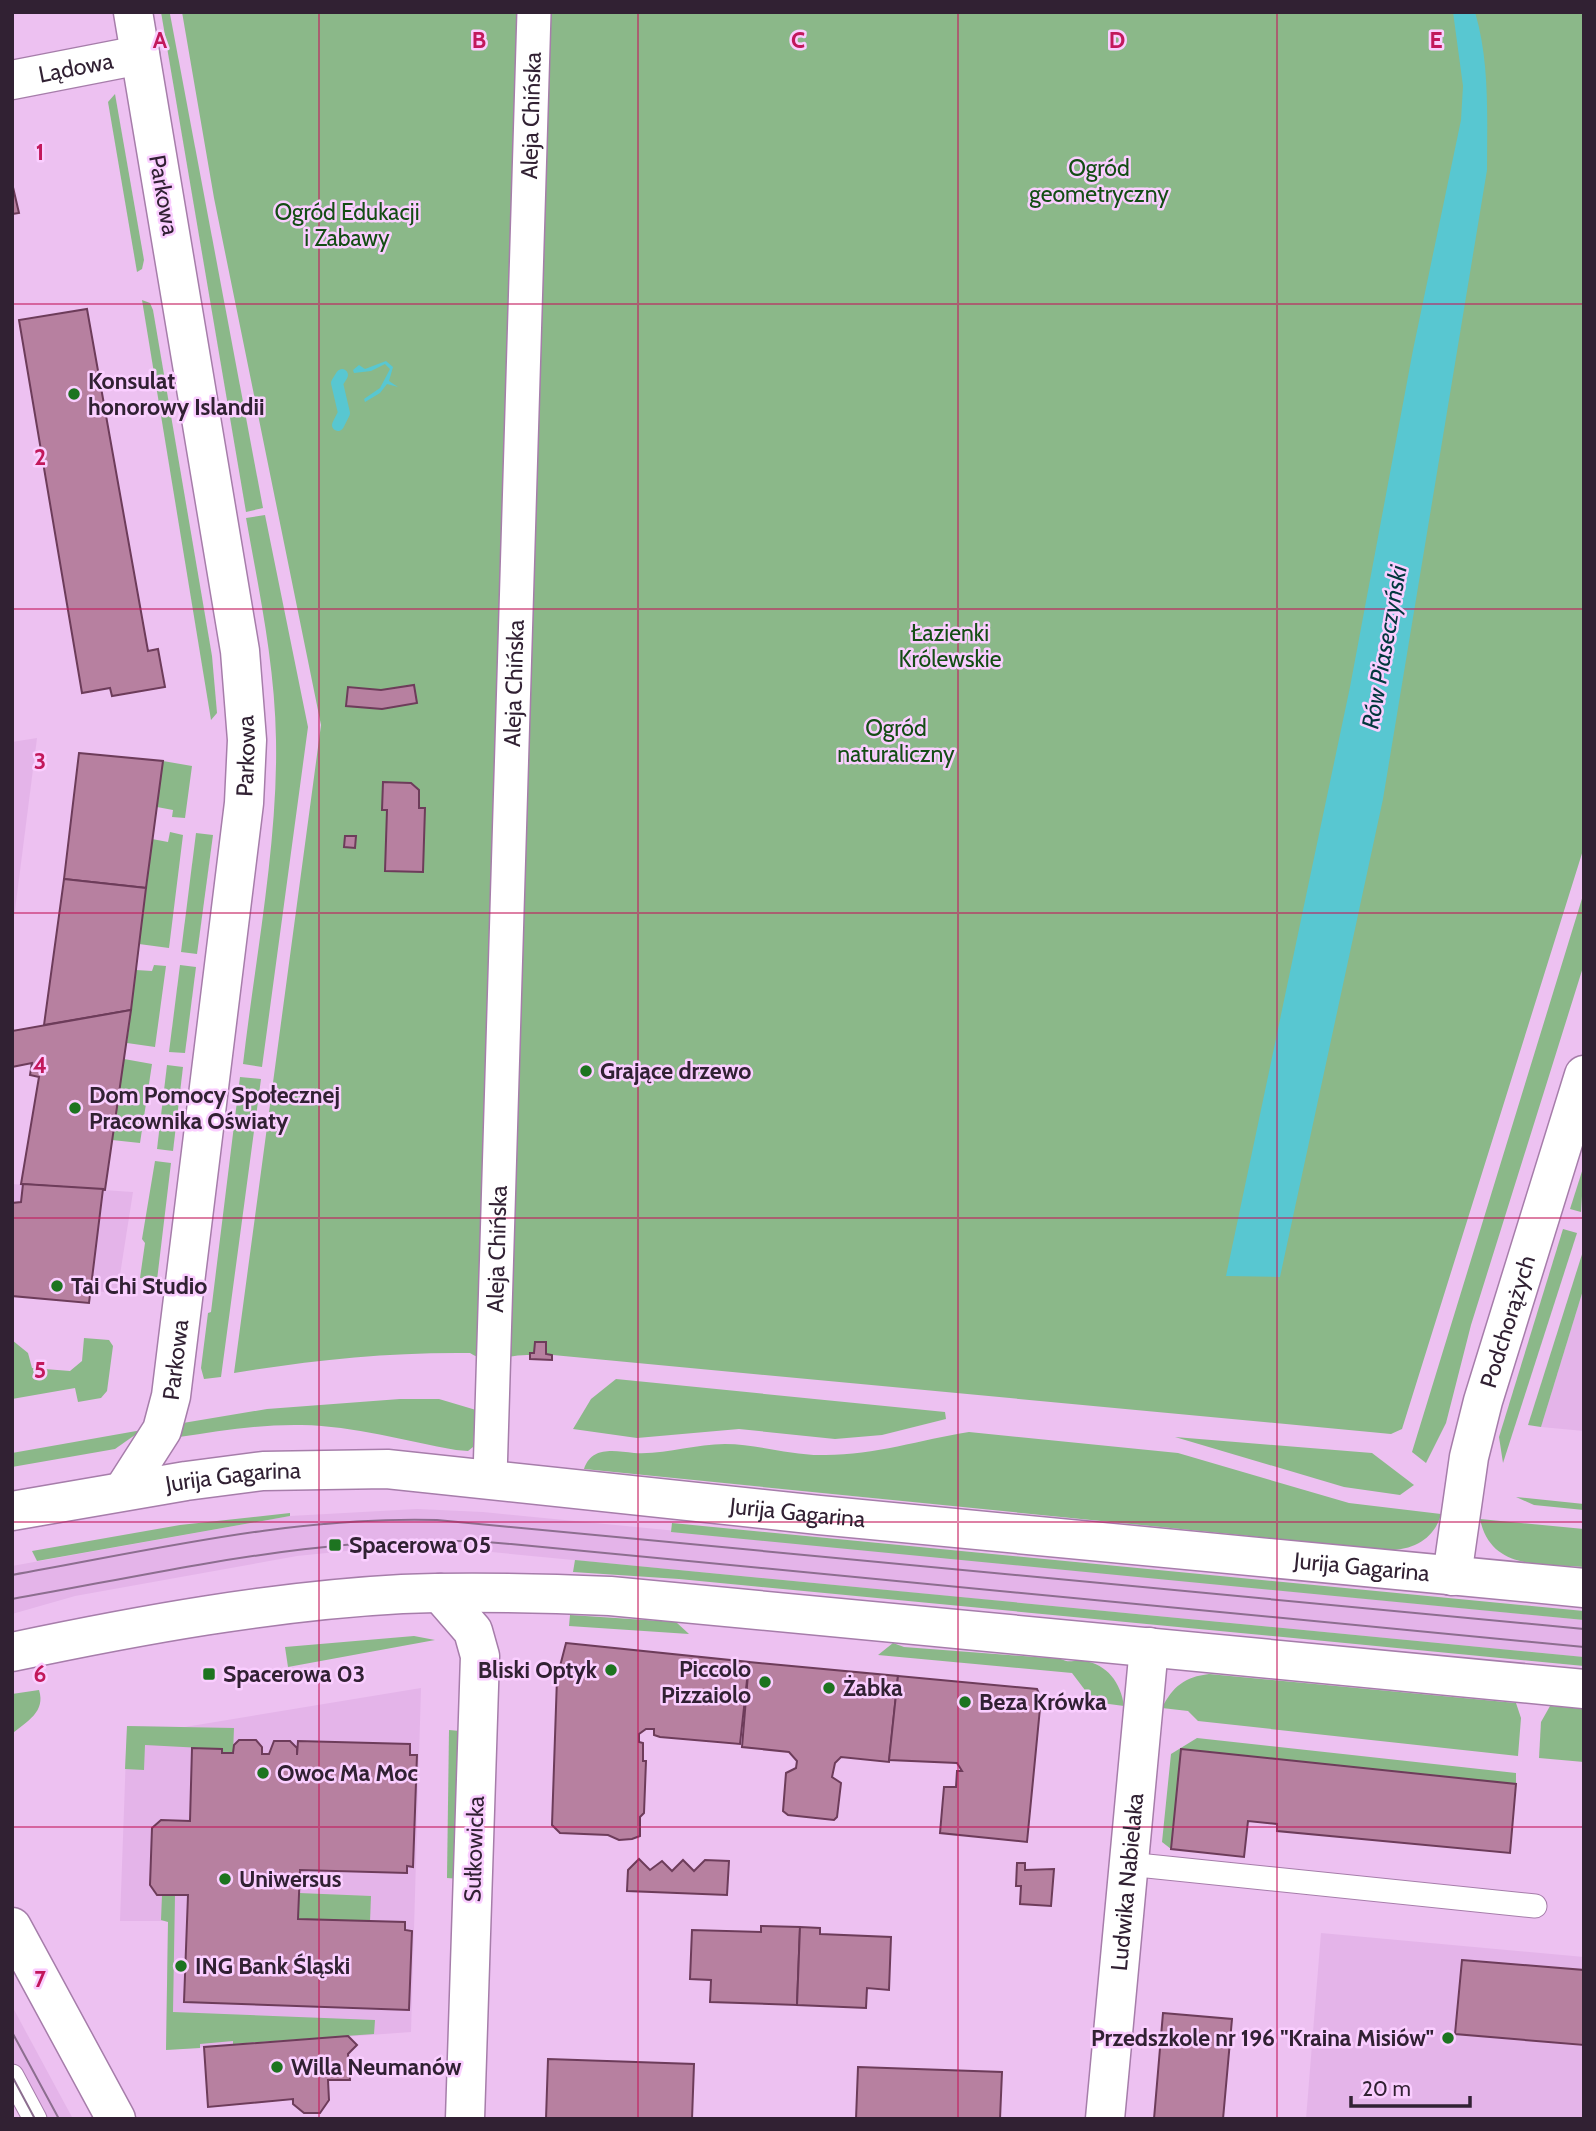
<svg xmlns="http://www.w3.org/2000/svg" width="1596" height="2131" viewBox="0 0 1596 2131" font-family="Cabin,sans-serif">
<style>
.built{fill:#e4b4e9}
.green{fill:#8bb889}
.water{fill:#58c7d1}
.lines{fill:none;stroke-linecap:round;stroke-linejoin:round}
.stream{stroke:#58c7d1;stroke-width:12}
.building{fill:#b780a0;stroke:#6d3c5a;stroke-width:2}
.service-casing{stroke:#a67daa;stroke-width:25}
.pedestrian-casing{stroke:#a67daa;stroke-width:36}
.minor-casing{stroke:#a67daa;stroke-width:41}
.secondary-casing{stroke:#a67daa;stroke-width:41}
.service{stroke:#fff;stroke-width:23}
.pedestrian{stroke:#fff;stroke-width:33}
.minor{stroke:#fff;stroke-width:38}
.secondary{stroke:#fff;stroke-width:38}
.tram{stroke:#8c6e8f;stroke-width:2}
.grid{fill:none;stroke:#c2185b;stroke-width:2;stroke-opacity:0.55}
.poi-dot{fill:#1d7420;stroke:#faceff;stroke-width:2.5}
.labels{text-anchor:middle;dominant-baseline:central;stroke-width:5;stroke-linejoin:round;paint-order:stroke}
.street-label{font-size:23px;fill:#312133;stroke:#faceff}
.park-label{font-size:23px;fill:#134d14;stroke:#faceff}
.poi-label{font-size:23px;font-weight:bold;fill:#312133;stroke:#faceff;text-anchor:start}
.water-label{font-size:24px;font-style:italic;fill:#01383d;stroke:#faceff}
.grid-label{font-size:23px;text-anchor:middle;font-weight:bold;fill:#c2185b;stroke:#faceff;stroke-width:5;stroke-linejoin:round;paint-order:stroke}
</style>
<rect width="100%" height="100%" fill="#edc1f1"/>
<g class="built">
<polygon points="37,738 20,871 12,933 12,742"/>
<polygon points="12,1184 133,1192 117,1294 91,1290 89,1303 12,1296"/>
<polygon points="1584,1287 1584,1431 1541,1427"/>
<polygon points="417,1509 483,1512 1584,1620 1584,1657 449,1548 366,1549 297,1556 75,1596 12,1614 12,1566 290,1516"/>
<polygon points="421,1688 411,2032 166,2050 168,1921 120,1921 127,1726 185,1727"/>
<polygon points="1321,1933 1584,1957 1584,2119 1306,2119"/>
<polygon points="12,2006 73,2119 27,2119 12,2092"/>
</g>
<g class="green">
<polygon points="161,12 170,14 263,508 246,512"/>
<path d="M182,12h1402v835l-182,582 -11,5 -838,-79 -1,5 -22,-1 -1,-4c-16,-1 -44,9 -59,-2 -81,-1 -157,7 -236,20l87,-648 -107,-527z"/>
<polygon points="115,94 144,260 142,269 137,272 108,102"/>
<polygon points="142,300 150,303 153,310 212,656 217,713 211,720"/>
<path d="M265,515l43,212 -46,340 -19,-3c12,-104 35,-220 33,-324 -1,-75 -17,-149 -30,-222z"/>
<polygon points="163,761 192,766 185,818 172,817 173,810 157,807"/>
<polygon points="170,832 183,835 169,948 139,944 152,839 168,842"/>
<polygon points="196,833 213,835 197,954 181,952"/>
<polygon points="1584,892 1584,964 1471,1325 1446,1423 1426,1463 1412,1452"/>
<polygon points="154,965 166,966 155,1047 127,1043 136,970 152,971"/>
<polygon points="180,965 196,967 185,1053 169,1052"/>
<polygon points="124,1059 152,1064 140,1143 112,1140"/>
<polygon points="167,1065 183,1067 173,1151 157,1149"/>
<polygon points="240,1077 261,1079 221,1377 204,1379 201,1368 208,1313 211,1312"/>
<polygon points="155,1161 171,1163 157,1280 140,1278 145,1243 142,1239"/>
<polygon points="1584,1165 1581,1212 1570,1209"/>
<polygon points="1563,1229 1577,1233 1503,1463 1499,1437"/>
<polygon points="1584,1248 1584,1287 1541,1427 1528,1425"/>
<polygon points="84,1338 109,1340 113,1346 107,1391 101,1398 78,1402 75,1388 12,1399 12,1340 28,1353 32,1368 70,1371 82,1361"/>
<polygon points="616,1379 945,1412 946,1419 882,1435 835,1439 739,1429 637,1438 573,1429 591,1399"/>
<path d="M400,1399h39l37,11 -3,37 -5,4 -12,-1c-50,-9 -102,-24 -154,-25 -41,-1 -82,6 -123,12l4,-14 84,-14z"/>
<polygon points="142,1430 115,1449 12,1467 12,1453"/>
<path d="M969,1432l209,21 171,50 92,11c-6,24 -27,36 -51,36l-806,-81c8,-23 30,-18 50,-16 31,2 60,-9 91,-9 32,0 63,11 96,11 51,1 98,-15 148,-23z"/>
<polygon points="1175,1437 1372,1453 1414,1485 1400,1495 1344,1487"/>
<polygon points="1516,1497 1584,1504 1584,1510 1534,1505"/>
<polygon points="290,1513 290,1516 37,1561 32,1551 180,1525"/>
<path d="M1480,1519l104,10v38c-43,-4 -93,4 -104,-48z"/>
<polygon points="672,1523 1584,1611 1584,1620 671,1532"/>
<polygon points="575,1560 1584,1657 1584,1666 679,1579 573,1572"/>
<polygon points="570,1615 676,1622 689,1634 569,1626"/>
<polygon points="414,1636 435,1640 288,1667 285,1647"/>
<path d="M893,1643l11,4 157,12c9,5 13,0 23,2 23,3 37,22 40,45l-30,-4 -22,-29 -194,-18z"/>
<path d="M1209,1674l307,29 5,15 -3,38 -320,-35 -10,-10 -26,-3c11,-22 23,-31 47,-34z"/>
<path d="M39,1690c7,22 -12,31 -27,44v-40z"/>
<polygon points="1550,1706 1584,1709 1584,1762 1539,1758 1541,1722"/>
<polygon points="127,1726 234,1728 233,1753 222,1753 221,1749 145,1745 144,1770 125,1769"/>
<polygon points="449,1730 460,1731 460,1879 447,1878"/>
<polygon points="1197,1738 1516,1773 1516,1784 1182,1749 1171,1849 1162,1842 1171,1754"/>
<polygon points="299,1893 371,1896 370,1922 298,1919"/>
<polygon points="162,1895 175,1895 173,2012 375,2020 374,2034 233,2044 233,2041 200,2044 200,2048 166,2050 168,1922 161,1920"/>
</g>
<g class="water">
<path d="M1453,12h22c15,51 12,105 12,158l-104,629 -103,478 -54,-1 124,-589 63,-337 48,-230 2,-34z"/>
<polygon points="386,361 393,367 389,381 398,387 387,384 380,393 365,402 364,399 380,388 390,369 385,364 371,371 354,373 353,370 359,365 365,369"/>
</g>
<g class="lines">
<polyline class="stream" points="338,425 344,413 337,383 342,375"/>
</g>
<g class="building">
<polygon points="12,183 19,213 12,214"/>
<polygon points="87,309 148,651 158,649 165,687 112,696 110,688 82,693 19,320"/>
<polygon points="414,685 417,703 382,709 346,706 348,687 381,690"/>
<polygon points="79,753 163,761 146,888 64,879"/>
<polygon points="383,782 411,783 419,790 419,808 425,808 423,872 385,871 387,810 382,810"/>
<polygon points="345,836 356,836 355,848 344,847"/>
<polygon points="64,879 146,888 131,1010 44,1025"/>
<polygon points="131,1010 105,1190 21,1184 39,1077 30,1075 32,1063 12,1067 12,1031"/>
<polygon points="23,1184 103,1189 89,1303 12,1296 12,1203 21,1202"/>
<polygon points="535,1342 546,1342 546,1354 552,1355 552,1360 530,1359 530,1353 534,1353"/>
<polygon points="566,1643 749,1662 740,1744 660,1737 654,1735 654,1729 646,1729 639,1734 639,1742 643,1743 643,1761 646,1761 644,1813 640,1817 640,1836 632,1839 619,1840 608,1835 560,1833 552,1825 557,1678"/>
<polygon points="749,1662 898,1676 889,1762 841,1757 835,1763 832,1777 841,1783 837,1817 834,1820 788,1815 783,1811 786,1773 796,1768 797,1761 789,1752 742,1747"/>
<polygon points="898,1676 1037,1689 1041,1698 1027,1842 940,1833 944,1787 956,1787 957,1771 962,1771 957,1763 889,1760"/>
<polygon points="239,1740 256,1740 262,1747 262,1754 269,1754 274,1741 290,1741 297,1748 297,1755 298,1741 410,1744 410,1755 417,1755 413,1867 407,1866 407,1873 300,1870 298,1919 405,1922 405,1930 412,1931 409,2010 184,2002 188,1895 157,1895 150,1885 152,1828 161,1820 190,1821 192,1748 222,1749 222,1753 233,1753 234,1745"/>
<polygon points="1181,1749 1516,1784 1510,1853 1277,1831 1277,1824 1248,1821 1244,1857 1171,1849"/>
<polygon points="639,1859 650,1870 662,1861 672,1871 683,1860 694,1871 705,1860 729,1861 727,1895 627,1891 628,1870"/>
<polygon points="1017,1863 1025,1863 1025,1870 1054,1869 1051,1906 1020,1904 1021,1886 1016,1886"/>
<polygon points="761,1926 800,1927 797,2005 710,2002 711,1980 690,1979 692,1930 761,1932"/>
<polygon points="800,1927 820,1928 820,1934 891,1937 889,1990 867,1988 866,2008 797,2005"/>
<polygon points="1462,1960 1584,1970 1584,2045 1455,2034"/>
<polygon points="1163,2013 1232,2019 1223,2119 1154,2119"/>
<polygon points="348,2036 357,2045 348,2054 350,2080 328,2080 329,2100 320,2113 304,2113 293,2104 293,2099 208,2107 204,2047"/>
<polygon points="548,2059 694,2064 692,2119 546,2119"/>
<polygon points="858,2067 1002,2072 1000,2119 856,2119"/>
</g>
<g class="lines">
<defs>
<g id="service">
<polyline points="1128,1864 1535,1906"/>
<polyline points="12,2076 35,2119"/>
</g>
<g id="pedestrian">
<path id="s1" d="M490,1477l44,-1465"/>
</g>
<g id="minor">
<path id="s2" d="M12,80l128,-25"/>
<path id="s3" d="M123,1491l39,-61 9,-34 73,-593 3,-63 -7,-89 -107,-639"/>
<path id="s4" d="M1452,1576l17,-119 14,-56 101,-326"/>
<polyline points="440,1593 473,1631 480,1656 465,2119"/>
<path id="s5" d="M1105,2119l44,-472"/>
</g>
<g id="secondary">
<path id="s6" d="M12,1511l174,-30 77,-10 124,-2 432,46 765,73"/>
<path d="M12,1652c128,-27 260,-51 390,-58 70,-3 139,-1 208,2l974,93"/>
<polyline points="12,1927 116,2119"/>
</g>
</defs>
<use href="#service" class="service-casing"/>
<use href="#pedestrian" class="pedestrian-casing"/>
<use href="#minor" class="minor-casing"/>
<use href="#secondary" class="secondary-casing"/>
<use href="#service" class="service"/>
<use href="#pedestrian" class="pedestrian"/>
<use href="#minor" class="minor"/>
<use href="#secondary" class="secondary"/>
<g class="tram">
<path d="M12,1575c141,-25 282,-59 425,-55l1147,109"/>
<path d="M12,1599c165,-29 330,-70 499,-55l1073,103"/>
<polyline points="12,2032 59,2119"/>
<polyline points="12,2076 35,2119"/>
</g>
</g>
<path class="grid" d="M319,12v2107M638,12v2107M958,12v2107M1277,12v2107M12,304h1572M12,609h1572M12,913h1572M12,1218h1572M12,1522h1572M12,1827h1572"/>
<g class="poi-dot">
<circle cx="74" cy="394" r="7"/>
<circle cx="586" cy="1071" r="7"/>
<circle cx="75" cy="1108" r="7"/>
<circle cx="57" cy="1286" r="7"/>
<rect x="328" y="1538" width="14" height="14" rx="3.5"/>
<circle cx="611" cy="1670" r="7"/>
<rect x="202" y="1667" width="14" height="14" rx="3.5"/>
<circle cx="765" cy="1682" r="7"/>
<circle cx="829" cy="1688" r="7"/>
<circle cx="965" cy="1702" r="7"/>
<circle cx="263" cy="1773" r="7"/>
<circle cx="225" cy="1879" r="7"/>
<circle cx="181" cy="1966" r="7"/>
<circle cx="1448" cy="2038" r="7"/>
<circle cx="277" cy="2067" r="7"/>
</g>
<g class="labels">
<g class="street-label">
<text stroke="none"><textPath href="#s2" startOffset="65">Lądowa</textPath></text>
<text stroke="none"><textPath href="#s1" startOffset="1362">Aleja Chińska</textPath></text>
<text transform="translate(164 195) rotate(80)">Parkowa</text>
<text stroke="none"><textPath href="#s1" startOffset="794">Aleja Chińska</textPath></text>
<text stroke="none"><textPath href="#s3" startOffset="752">Parkowa</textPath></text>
<text stroke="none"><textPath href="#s1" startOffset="228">Aleja Chińska</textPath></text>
<text stroke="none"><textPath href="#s4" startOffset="261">Podchorążych</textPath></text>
<text stroke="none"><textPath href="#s3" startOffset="144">Parkowa</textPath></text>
<text stroke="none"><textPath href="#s6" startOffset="224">Jurija Gagarina</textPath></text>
<text stroke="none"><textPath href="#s6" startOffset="791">Jurija Gagarina</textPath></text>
<text stroke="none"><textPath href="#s6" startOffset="1358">Jurija Gagarina</textPath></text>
<text transform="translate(474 1849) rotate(-88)">Sułkowicka</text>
<text stroke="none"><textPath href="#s5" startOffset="238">Ludwika Nabielaka</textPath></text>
</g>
<g class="park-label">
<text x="1099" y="168">Ogród<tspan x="1099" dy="26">geometryczny</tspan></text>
<text x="347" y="212">Ogród Edukacji<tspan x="347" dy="26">i Zabawy</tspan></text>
<text x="950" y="633">Łazienki<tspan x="950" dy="26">Królewskie</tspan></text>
<text x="896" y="728">Ogród<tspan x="896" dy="26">naturaliczny</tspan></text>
</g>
<g class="poi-label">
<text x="88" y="381">Konsulat<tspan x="88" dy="26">honorowy Islandii</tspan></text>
<text x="600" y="1071">Grające drzewo</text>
<text x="89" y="1095">Dom Pomocy Społecznej<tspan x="89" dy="26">Pracownika Oświaty</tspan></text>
<text x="71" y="1286">Tai Chi Studio</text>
<text x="349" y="1545">Spacerowa 05</text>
<text x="751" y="1669" text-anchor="end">Piccolo<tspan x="751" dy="26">Pizzaiolo</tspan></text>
<text x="597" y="1670" text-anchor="end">Bliski Optyk</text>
<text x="223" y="1674">Spacerowa 03</text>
<text x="843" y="1688">Żabka</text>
<text x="979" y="1702">Beza Krówka</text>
<text x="277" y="1773">Owoc Ma Moc</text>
<text x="239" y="1879">Uniwersus</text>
<text x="195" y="1966">ING Bank Śląski</text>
<text x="1434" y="2038" text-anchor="end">Przedszkole nr 196 "Kraina Misiów"</text>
<text x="291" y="2067">Willa Neumanów</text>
</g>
<g class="water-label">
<text transform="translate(1384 647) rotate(-80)">Rów Piaseczyński</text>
</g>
</g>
<g class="grid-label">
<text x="160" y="48">A</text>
<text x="479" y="48">B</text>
<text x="798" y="48">C</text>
<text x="1117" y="48">D</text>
<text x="1436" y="48">E</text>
<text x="40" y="160">1</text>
<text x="40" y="465">2</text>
<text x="40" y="769">3</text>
<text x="40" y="1073">4</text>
<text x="40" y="1378">5</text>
<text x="40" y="1682">6</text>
<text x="40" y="1987">7</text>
</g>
<rect width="1596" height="2131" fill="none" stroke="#312133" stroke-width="28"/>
<path d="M1351 2096v10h119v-10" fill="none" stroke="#312133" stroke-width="3.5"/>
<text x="1362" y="2096" font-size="21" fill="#312133" stroke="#faceff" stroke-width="5" paint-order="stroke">20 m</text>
</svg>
